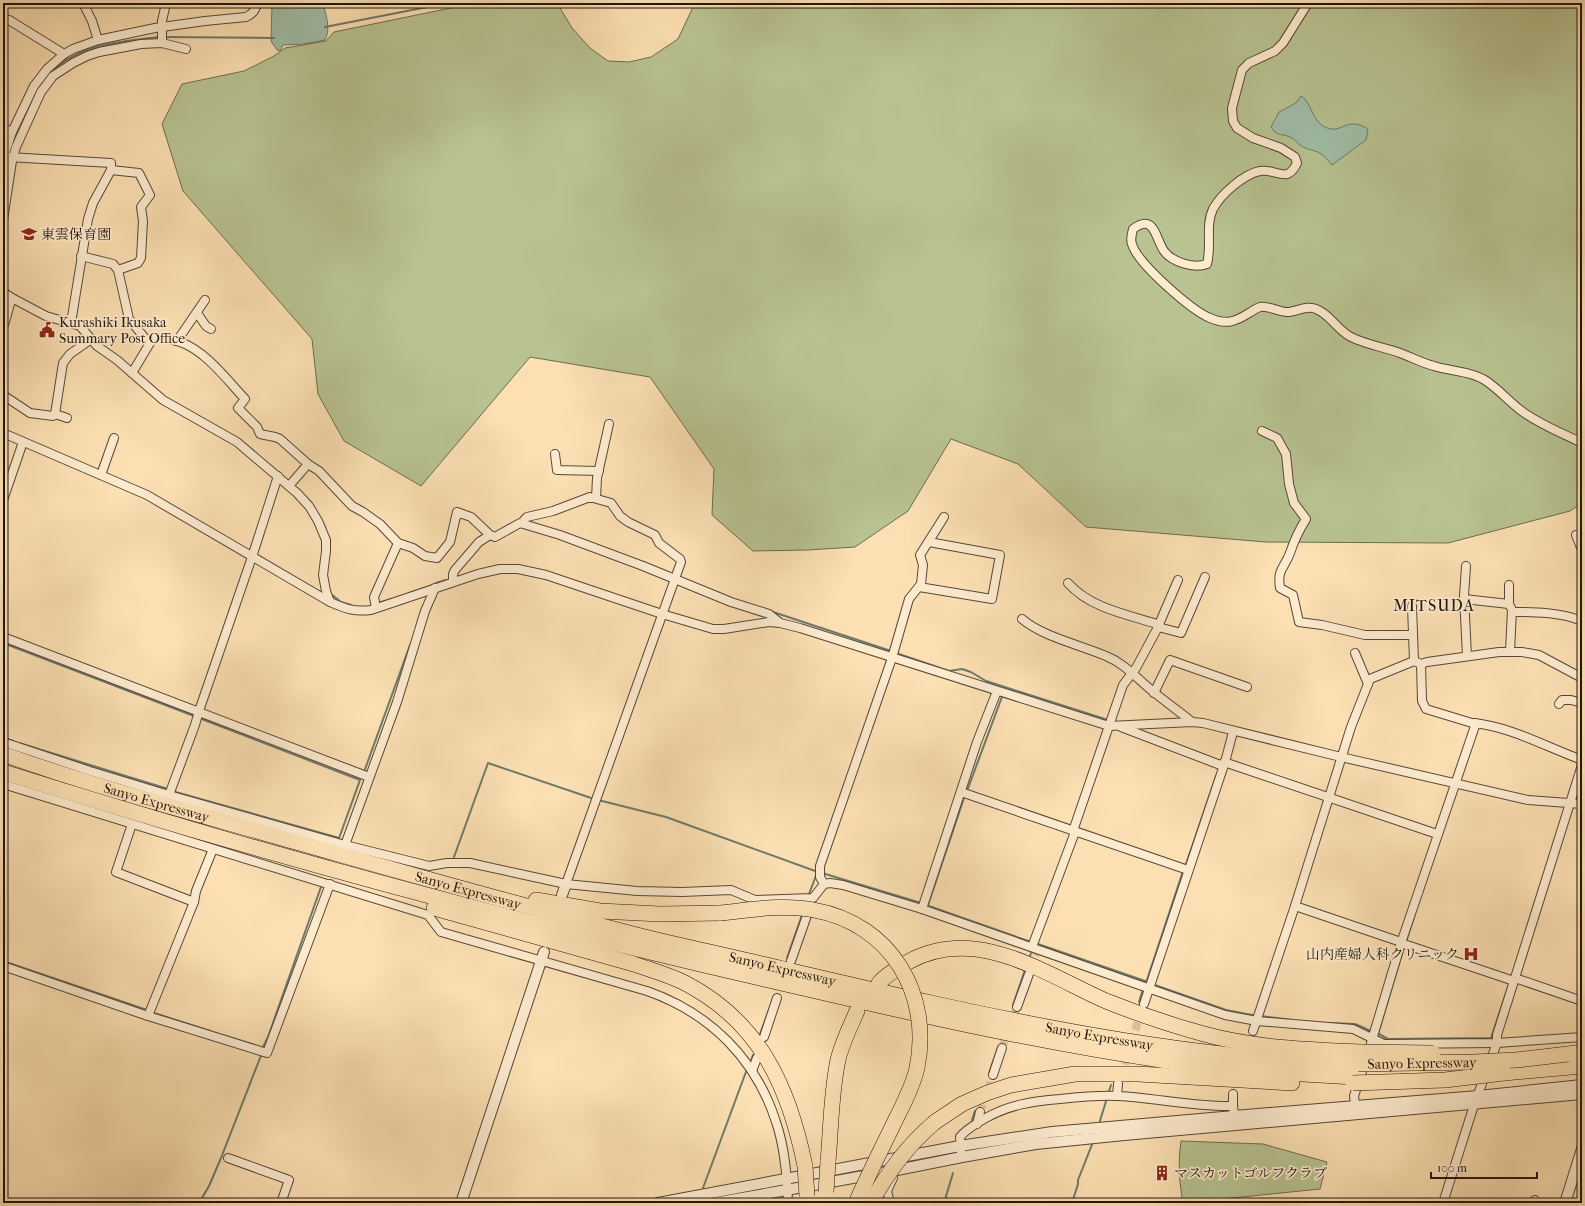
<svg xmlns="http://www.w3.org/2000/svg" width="1585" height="1206" viewBox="0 0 1585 1206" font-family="'IM FELL French Canon','Noto Serif JP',serif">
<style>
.green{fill:#b8c391;stroke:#6c6c50}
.water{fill:#a0bea7;stroke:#6d7a6a}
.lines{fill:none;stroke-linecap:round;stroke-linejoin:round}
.stream{stroke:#6d7a6a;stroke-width:2}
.minor-tunnel{stroke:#dbc19a;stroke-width:8;stroke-dasharray:8 4;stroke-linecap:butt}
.minor-casing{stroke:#574738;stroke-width:10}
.tertiary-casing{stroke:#574738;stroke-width:12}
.motorway-casing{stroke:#20140f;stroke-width:16}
.minor{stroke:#fdebce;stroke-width:8}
.tertiary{stroke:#fdebce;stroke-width:10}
.motorway{stroke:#fce0b3;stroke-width:15}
.motorway-bridge-casing{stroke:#20140f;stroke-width:16;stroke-linecap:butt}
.motorway-bridge{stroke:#fce0b3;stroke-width:15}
.labels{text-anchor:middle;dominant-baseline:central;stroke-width:3.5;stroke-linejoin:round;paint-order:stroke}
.poi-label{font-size:14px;fill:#20140f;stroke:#fdebce;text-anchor:start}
.street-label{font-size:14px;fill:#20140f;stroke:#fdebce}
.quarter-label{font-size:16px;letter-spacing:1px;fill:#20140f;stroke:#fdebce}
</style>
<rect width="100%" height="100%" fill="#fce0b3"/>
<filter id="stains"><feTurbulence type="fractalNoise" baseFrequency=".005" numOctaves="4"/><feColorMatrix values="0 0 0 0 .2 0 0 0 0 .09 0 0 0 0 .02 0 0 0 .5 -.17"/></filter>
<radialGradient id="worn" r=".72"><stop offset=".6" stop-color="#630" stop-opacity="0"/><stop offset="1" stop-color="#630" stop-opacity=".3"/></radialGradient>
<g class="green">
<polygon points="475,3 557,3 572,28 590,48 608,61 629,62 651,57 678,39 693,7 691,3 1582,3 1582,503 1570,511 1448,543 1266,542 1086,527 1018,464 951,439 908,511 855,547 808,550 753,551 712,515 714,469 650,377 530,357 421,486 344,441 318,394 312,339 183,191 162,124 182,84 244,71 274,56 285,48 326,41 334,32"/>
<path d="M1181,1141l82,3 64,18 -7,27 -137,14c-4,-22 -5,-40 -2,-62z"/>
</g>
<g class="water">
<path d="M272,3h51c3,12 8,26 2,37l-21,4 -21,1 -3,6 -3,-1 -6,-9z"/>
<path d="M1301,96c9,4 11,23 22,30 14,8 19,-2 30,-2 6,0 10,2 15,5l-2,11 -34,25c-5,-6 -10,-12 -17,-14 -6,-2 -10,-2 -15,-6 -3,-2 -6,-7 -10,-8 -9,-4 -13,0 -19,-10l8,-15 17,-9z"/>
</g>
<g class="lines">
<g class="stream">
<polyline points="325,27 448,3"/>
<polyline points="164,37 274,38"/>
<path d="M27,114c5,-12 10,-26 18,-36 28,-33 75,-37 115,-41"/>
<polyline points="14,143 25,118"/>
<polyline points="3,189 8,162"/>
<polyline points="314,508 325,527"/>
<polyline points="436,583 446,580"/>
<polyline points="409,593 436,584"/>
<polyline points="331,594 341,602 351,605"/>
<polyline points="378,603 391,599"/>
<polyline points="770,611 891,651"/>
<polyline points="3,643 194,716"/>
<polyline points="896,653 949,671 962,669 971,672 986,681 1108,720"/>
<polyline points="199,718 360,780 338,841"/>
<polyline points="3,737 13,741"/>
<polyline points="19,743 168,789"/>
<polyline points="364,772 410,645"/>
<polyline points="172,791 339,838"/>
<polyline points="967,791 1003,694"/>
<polyline points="598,800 666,817 818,872"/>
<polyline points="454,857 488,763 594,799"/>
<polyline points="1185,867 1216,776"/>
<polyline points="822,873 921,903"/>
<polyline points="809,894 817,873"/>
<polyline points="926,905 1031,942"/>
<polyline points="928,905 965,795"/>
<polyline points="1406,942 1415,914"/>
<polyline points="1035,943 1148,982"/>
<polyline points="1030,956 1031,953"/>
<polyline points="787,958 802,915"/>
<polyline points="3,961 147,1010"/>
<polyline points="1146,983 1183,871"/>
<polyline points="1152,984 1226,1010 1257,1016"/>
<polyline points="1139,1002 1143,989"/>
<polyline points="1013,1005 1025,970"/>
<polyline points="151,1012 210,1031"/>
<polyline points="1261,1016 1292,1020"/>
<polyline points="1329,1023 1355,1024 1373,1032"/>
<polyline points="1377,1033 1388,1039 1491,1038 1510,981"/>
<polyline points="760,1034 774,996"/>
<polyline points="1378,1034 1404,947"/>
<polyline points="262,1049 268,1037 322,884"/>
<polyline points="750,1063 753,1055"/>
<polyline points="989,1073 998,1047"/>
<polyline points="1108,1094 1111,1085"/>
<polyline points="972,1120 975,1111"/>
<polyline points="1099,1124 1107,1098"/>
<polyline points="1577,1148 1582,1133"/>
<polyline points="703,1188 747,1069"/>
<polyline points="199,1203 209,1186 221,1158 262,1053"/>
<polyline points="944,1203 953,1173"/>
<polyline points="1072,1203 1078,1184 1078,1180 1093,1142"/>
</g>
<g class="minor-tunnel">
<polyline points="1031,967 1036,954"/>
<polyline points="1002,1048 1017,1007"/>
<polyline points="1121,1076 1141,1012"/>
<polyline points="980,1112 993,1075"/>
</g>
<defs>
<g id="minor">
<polyline points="83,3 92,21 98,40"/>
<path d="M1308,3l-25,40 -8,8 -26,12 -7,7 -10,38 1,13 4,7 16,10 28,10 14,9 2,6c-10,22 -21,5 -37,8 -16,3 -39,23 -47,38 -8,16 -1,37 -6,55 -13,5 -35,-2 -43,-13 -9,-13 -9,-38 -31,-22 -1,5 -3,10 -1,15 5,19 59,66 78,74 16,7 25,4 39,-5 4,-2 7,-5 11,-6 9,-2 19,6 29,5 9,-1 18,-7 27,-3 14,5 21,21 35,28 16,8 33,10 49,16 11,4 22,10 34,13 15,5 35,5 49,13 13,7 27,24 40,33 18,13 39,21 59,31"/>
<polyline points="3,19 9,20 64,54"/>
<polyline points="162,43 162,21 166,3"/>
<polyline points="3,128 12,132"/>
<polyline points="8,157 111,163 111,170 93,203 88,219 71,323"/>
<path d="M3,159l9,-27 22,-46 13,-17 17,-15 9,-5 25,-9 57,-12 50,-7 41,-4c7,-3 10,-7 11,-14"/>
<polyline points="111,170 139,173 150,195 141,207 143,221 141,258 138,263 118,270"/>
<polyline points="3,220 12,161 16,147 41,92 53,76 73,63 87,56 99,52 141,44 162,43 186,49"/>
<polyline points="81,256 113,264 118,270 129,319 149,343"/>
<polyline points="3,292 12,298 46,316 80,326 97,346 117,360 163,400 237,442 297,493 309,506 318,521 326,540 326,551 323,575 326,591 330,602"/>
<polyline points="197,313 206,326 211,329"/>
<path d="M3,327c4,-9 5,-19 9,-29"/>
<polyline points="177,341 205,300"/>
<path d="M132,373l21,-35c9,1 19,1 27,4 25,8 48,39 65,57l-7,9 19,19 3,7 15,3 5,2 28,25 11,7 33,35 11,6 17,12 18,19 15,5 12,8 12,2 13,-16 7,-30 14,5 19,18"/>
<polyline points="3,395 30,413 53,416 55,414"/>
<polyline points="67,418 55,414 63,363 70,354 90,340"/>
<path d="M1262,431l15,7 9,16 3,30 5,19 12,16c-7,11 -12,22 -16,34 -6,16 -13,16 -10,35l13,7 6,27 23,3 43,10h48"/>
<path d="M3,433l144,62 183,107c16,7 24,10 41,8l107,-36 22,-5h18l28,6 116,39 51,15h11l45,-7 11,1 20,5 309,98 83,-4 11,1 138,34 187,43 54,4"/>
<polyline points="555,454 557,470 599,471"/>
<polyline points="101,475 114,438"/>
<polyline points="289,486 308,464"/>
<polyline points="596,498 597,478 609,424"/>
<polyline points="3,500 23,442"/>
<polyline points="524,524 524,520 527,517 553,511 590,497 611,503 620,516 628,522 655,535 659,543 680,559 681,562 566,884"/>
<polyline points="1576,535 1582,550"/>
<polyline points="1466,566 1464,596 1467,656"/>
<polyline points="453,582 453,574 455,570 479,542 490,535 495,537 520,523 560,535 643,566 731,602 769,614 779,622"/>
<path d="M1068,583c21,24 56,31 86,40l8,5 19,5 24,-56"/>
<polyline points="1509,585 1509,604 1512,610 1510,651"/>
<polyline points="919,587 992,599 1000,555 929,542"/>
<polyline points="1464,599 1509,604"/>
<polyline points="1412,606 1414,661"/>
<polyline points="376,608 374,597 398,543"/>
<path d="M1512,612c23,0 48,0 70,9"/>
<path d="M1022,619c21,18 59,26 84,37 20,8 33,25 49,37 12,10 25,19 37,29"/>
<polyline points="3,637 369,777"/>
<polyline points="1355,653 1368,684"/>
<path d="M1421,664l1,37 4,8 46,14c38,3 74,24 110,37"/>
<polyline points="1154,693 1170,660 1247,687"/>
<polyline points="1559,704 1562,700 1571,700 1582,703"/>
<polyline points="1121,727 1223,766"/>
<polyline points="3,742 90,771 169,795 345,845 429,866 447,863 470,863 566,884 637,891 682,892 731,890 755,900 813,898 824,884 830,883 843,885 922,909 1225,1015 1257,1021 1353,1029 1384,1044 1497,1043 1582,1037"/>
<polyline points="1224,762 1437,834"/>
<path d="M3,784l425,131 13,17 206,59c63,22 109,68 129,131 9,26 11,54 12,81"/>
<polyline points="961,792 1188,870"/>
<polyline points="169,795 195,725 199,711 252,557 278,476"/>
<polyline points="132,824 116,872 194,902"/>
<polyline points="1073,831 1123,685 1136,668 1157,629 1178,580"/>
<polyline points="345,845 397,702 425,611 435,588"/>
<polyline points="824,884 820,877 820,866 892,658 909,599 921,584 923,565 920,555 944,517"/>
<polyline points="1295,906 1401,942"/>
<polyline points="922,909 977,742 997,691"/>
<polyline points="1401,943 1514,981"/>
<polyline points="1032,947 1075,832"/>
<polyline points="791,961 810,907"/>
<polyline points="3,966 148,1016 267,1053 330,884"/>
<polyline points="1515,978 1582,1001"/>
<polyline points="1144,1004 1225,762 1233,732"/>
<polyline points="1017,1007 1029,974"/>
<polyline points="148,1016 194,902 196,891 213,849"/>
<polyline points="1253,1031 1295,906 1351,727 1370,679 1414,661 1421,664 1427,662 1499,652 1522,652 1539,655 1582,678"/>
<polyline points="764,1037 777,998"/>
<polyline points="1371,1043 1401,943 1476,723"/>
<polyline points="752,1071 757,1058"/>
<polyline points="993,1075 1002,1048"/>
<polyline points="1117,1096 1118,1084"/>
<polyline points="1233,1106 1233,1094"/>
<polyline points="1356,1110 1354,1096 1365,1062"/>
<polyline points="977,1124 980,1112"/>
<path d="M961,1152l-1,-15c5,-7 16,-13 24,-18 24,-14 49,-18 76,-20 19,-2 38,-4 58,-3 38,2 76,11 115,10l2,14"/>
<polyline points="228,1158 289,1180 281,1203"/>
<polyline points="890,1203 887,1191 893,1178"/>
<polyline points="1443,1203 1474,1105 1497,1043 1497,1035 1582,765"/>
<polyline points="1534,1203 1535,1200"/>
</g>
<g id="tertiary">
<polyline points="562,895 566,884"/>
<polyline points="461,1203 544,952"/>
<polyline points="658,1203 960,1146 1052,1132 1234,1116 1478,1096 1582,1085"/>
<polyline points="714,1203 897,1170 962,1157 1036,1144 1124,1135 1582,1094"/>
<polyline points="1565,1203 1582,1149"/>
</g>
<g id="motorway">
<path id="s1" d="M3,754c92,33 188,58 282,85 114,32 229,65 344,94 38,10 77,18 116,27 202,47 405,98 613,104"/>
<path d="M3,772c251,79 505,148 761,207 133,31 267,62 403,82 62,9 125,13 188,16"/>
<polyline points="536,900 600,911 660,914 720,913"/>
<path d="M434,908l200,56c17,6 35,11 51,19 75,39 104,104 120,183"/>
<path d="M879,983c8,-9 19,-15 29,-21 68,-38 137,12 198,39 32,13 65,24 98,33 51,14 105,16 158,18"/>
<polyline points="1568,1054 1582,1052"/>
<polyline points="1504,1073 1582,1066"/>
<polyline points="935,1122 962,1104 987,1093 1011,1085 1075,1074 1138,1074 1292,1083"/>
<path d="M828,1162c3,-34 3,-69 10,-102 4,-17 12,-33 19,-49"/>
</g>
</defs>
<use href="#minor" class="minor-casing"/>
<use href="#tertiary" class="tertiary-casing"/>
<use href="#motorway" class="motorway-casing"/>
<use href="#minor" class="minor"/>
<use href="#tertiary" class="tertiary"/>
<use href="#motorway" class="motorway"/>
<defs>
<g id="motorway-bridge">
<path d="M720,913c31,-3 63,-9 94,-3 77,14 118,84 103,158 -4,18 -13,35 -21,51 -13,27 -27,54 -39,82"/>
<polyline points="1362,1052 1433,1053"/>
<path id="s2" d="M1358,1064l116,-2 42,-2 52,-6"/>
<polyline points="1353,1083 1445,1080 1504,1073"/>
<polyline points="805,1166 807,1196"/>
<polyline points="826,1192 828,1162"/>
<path d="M871,1203c17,-32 36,-57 64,-81"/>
</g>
</defs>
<use href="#motorway-bridge" class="motorway-bridge-casing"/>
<use href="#motorway-bridge" class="motorway-bridge"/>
</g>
<defs>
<symbol id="school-bare" viewBox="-9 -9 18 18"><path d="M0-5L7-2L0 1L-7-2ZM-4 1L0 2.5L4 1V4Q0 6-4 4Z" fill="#8f2418" stroke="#fdebce" stroke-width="2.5" paint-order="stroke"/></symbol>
<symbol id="civic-bare" viewBox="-9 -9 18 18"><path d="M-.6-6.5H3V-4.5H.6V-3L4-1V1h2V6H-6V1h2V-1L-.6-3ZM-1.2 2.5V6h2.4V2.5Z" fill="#8f2418" stroke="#fdebce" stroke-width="2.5" paint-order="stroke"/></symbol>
<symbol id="hospital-bare" viewBox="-9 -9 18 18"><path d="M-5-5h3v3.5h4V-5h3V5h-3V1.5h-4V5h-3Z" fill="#8f2418" stroke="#fdebce" stroke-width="2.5" paint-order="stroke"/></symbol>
<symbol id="building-bare" viewBox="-9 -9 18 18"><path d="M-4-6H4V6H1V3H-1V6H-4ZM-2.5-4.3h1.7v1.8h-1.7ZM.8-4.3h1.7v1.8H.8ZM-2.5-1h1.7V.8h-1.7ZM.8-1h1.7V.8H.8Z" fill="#8f2418" stroke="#fdebce" stroke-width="2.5" paint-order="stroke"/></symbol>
</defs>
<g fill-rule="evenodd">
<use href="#school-bare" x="18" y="223" width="22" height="22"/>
<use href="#civic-bare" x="36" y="319" width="22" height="22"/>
<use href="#hospital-bare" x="1460" y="943" width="22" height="22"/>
<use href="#building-bare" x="1151" y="1162" width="22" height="22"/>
</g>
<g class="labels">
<g class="poi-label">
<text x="41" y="234">東雲保育園</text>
<text x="59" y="322">Kurashiki Ikusaka<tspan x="59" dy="16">Summary Post Office</tspan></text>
<text x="1459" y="954" text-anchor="end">山内産婦人科クリニック</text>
<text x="1174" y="1173">マスカットゴルフクラブ</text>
</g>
<g class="street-label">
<text stroke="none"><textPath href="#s1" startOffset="161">Sanyo Expressway</textPath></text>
<text stroke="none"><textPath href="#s1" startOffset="485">Sanyo Expressway</textPath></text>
<text stroke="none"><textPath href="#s1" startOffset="809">Sanyo Expressway</textPath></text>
<text stroke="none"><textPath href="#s1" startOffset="1133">Sanyo Expressway</textPath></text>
<text stroke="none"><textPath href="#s2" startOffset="64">Sanyo Expressway</textPath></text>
</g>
<g class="quarter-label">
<text x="1434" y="605">MITSUDA</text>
</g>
</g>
<rect width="1585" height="1206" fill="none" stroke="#fce0b3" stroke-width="16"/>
<rect x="4" y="4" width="1577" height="1198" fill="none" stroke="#20140f" stroke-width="2"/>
<rect x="8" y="8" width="1569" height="1190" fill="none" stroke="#20140f"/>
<path d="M1431 1172v6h106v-6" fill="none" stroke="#20140f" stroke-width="2"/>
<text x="1437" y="1172" font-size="12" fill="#20140f" stroke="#fdebce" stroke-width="3" paint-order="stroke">100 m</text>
<rect width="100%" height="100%" filter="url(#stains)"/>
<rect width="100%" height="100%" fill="url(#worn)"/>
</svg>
